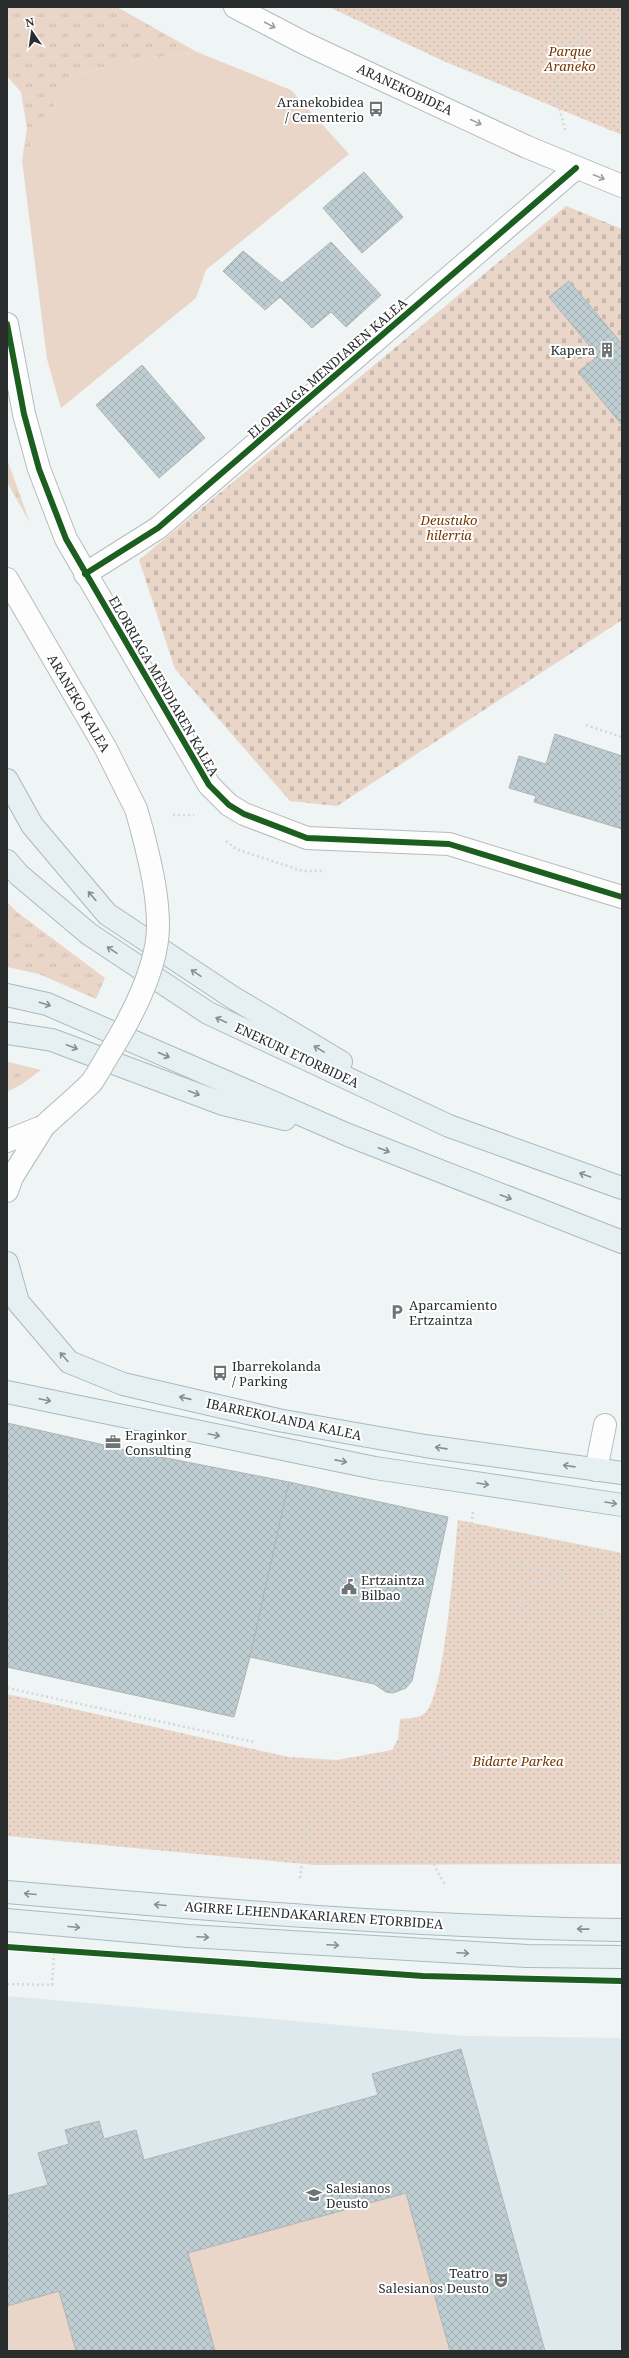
<svg xmlns="http://www.w3.org/2000/svg" width="629" height="2358" viewBox="0 0 629 2358" font-family="'Noto Serif',serif">
<style>
.built{fill:#dde9ec}
.grass{fill:url(#grass-tufts)}
.cemetery{fill:url(#cemetery-stones)}
.park{fill:url(#park-dots)}
.garden{fill:#ead6c9}
.building{fill:url(#building-cross-hatch);stroke:#afb3b4}
.lines{fill:none;stroke-linecap:round;stroke-linejoin:round}
.minor-casing{stroke:#b7bbbc;stroke-width:24}
.major-casing{stroke:#a8babe;stroke-width:24}
.path{stroke:#d5d6d7;stroke-width:2.5;stroke-dasharray:2 3;stroke-linecap:butt}
.minor{stroke:#fdfdfe;stroke-width:22}
.major{stroke:#e6f0f2;stroke-width:22}
.minor-bridge-casing{stroke:#b7bbbc;stroke-width:24;stroke-linecap:butt}
.minor-bridge{stroke:#fdfdfe;stroke-width:22}
.cycleway-casing{stroke:#fff;stroke-width:8}
.cycleway{stroke:#1b5e20;stroke-width:6}
.oneway{stroke:#9e9fa0}
.oneway2{stroke:#888e90}
.labels{text-anchor:middle;dominant-baseline:central;stroke-width:4;stroke-linejoin:round;paint-order:stroke}
.park-label{font-size:13px;font-style:italic;fill:#763600;stroke:#fff}
.street-label{font-size:13px;fill:#292d2e;stroke:#fff}
.poi-label{font-size:13px;fill:#292d2e;stroke:#fff;text-anchor:start}
</style>
<defs>
<pattern id="grass-tufts" width="24" height="20" patternUnits="userSpaceOnUse"><rect width="24" height="20" fill="#ead6c9"/><path d="M3 7l-1-3M5 7V3M7 7l1-3M15 17l-1-3M17 17v-4M19 17l1-3" fill="none" stroke="#c9b8ad"/></pattern>
<pattern id="cemetery-stones" width="16" height="16" patternUnits="userSpaceOnUse"><rect width="16" height="16" fill="#ead6c9"/><path d="M2 7V4a2 2 0 0 1 4 0v3zM10 15v-3a2 2 0 0 1 4 0v3z" fill="#c9b8ad"/></pattern>
<pattern id="park-dots" width="8" height="8" patternUnits="userSpaceOnUse"><rect width="8" height="8" fill="#ead6c9"/><path d="M2 2h.1M6 6h.1" fill="none" stroke="#c9b8ad" stroke-width="1.8" stroke-linecap="round"/></pattern>
<pattern id="building-cross-hatch" width="8" height="8" patternUnits="userSpaceOnUse"><rect width="8" height="8" fill="#beced2"/><path d="M0 0l8 8M0 8l8-8" fill="none" stroke="#a3b1b5"/></pattern>
</defs>
<rect width="100%" height="100%" fill="#eff4f5"/>
<polygon class="built" points="7,1996 464,2036 622,2038 622,2351 7,2351"/>
<g class="grass">
<polygon points="7,7 117,7 197,52 129,61 72,76 22,160 27,128 21,92 7,76"/>
<polygon points="7,459 30,523 7,482"/>
<polygon points="7,902 17,912 105,978 96,999 39,974 7,967"/>
<polygon points="7,1062 8,1062 41,1070 22,1084 7,1092"/>
</g>
<polygon class="cemetery" points="566,206 622,229 622,620 337,806 290,801 175,669 139,560"/>
<g class="park">
<polygon points="329,7 622,7 622,135 441,60"/>
<path d="M458,1520l164,33v311l-307,1 -308,-29v-142l282,63 48,3 55,-10 6,-11 2,-20c9,-1 20,0 26,-7 19,-20 28,-157 32,-192z"/>
</g>
<g class="garden">
<polygon points="197,52 291,90 349,154 206,270 196,298 61,408 47,359 22,160 72,76 128,61"/>
<polygon points="406,2193 450,2351 215,2351 188,2253"/>
<polygon points="59,2291 76,2351 7,2351 7,2306"/>
</g>
<g class="building">
<polygon points="364,172 403,217 362,253 323,208"/>
<polygon points="331,242 381,295 346,327 331,312 312,328 280,297 265,310 223,271 243,251 282,283"/>
<polygon points="569,281 622,344 622,425 578,372 598,356 549,297"/>
<polygon points="142,365 205,438 159,478 96,405"/>
<polygon points="555,734 622,756 622,829 534,802 536,796 509,788 519,756 546,764"/>
<polygon points="7,1423 135,1452 289,1482 250,1657 234,1717 7,1667"/>
<polygon points="289,1482 448,1517 412,1681 406,1688 393,1693 386,1692 374,1684 250,1657"/>
<polygon points="461,2049 545,2351 450,2351 406,2193 188,2253 215,2351 76,2351 59,2291 7,2306 7,2196 48,2185 38,2153 69,2144 65,2130 99,2121 104,2139 136,2130 144,2160 378,2095 372,2074"/>
</g>
<g class="lines">
<defs>
<g id="minor">
<polyline points="235,7 306,44 527,147 622,186"/>
<polyline points="7,324 24,414 39,469 66,539 209,785 229,805 244,814 307,838 449,844 622,897"/>
<polyline points="85,574 158,528 576,168"/>
<polyline points="7,579 105,747 136,809 142,830"/>
<polyline points="7,1141 44,1126"/>
<polyline points="7,1191 12,1177 44,1126"/>
<polyline points="596,1470 605,1425"/>
</g>
<g id="major">
<polyline points="7,780 32,825 107,914 232,997 341,1062"/>
<polyline points="7,861 19,875 89,934 208,1013 449,1126 622,1188"/>
<polyline points="7,995 47,1004 348,1135 622,1242"/>
<polyline points="7,1033 52,1040 223,1104 285,1119"/>
<polyline points="7,1263 18,1302 69,1362 123,1384 278,1420 356,1434 425,1446 622,1473"/>
<polyline points="7,1392 375,1468 622,1505"/>
<path d="M7,1892c205,18 409,35 615,38"/>
<polyline points="7,1920 188,1936 527,1956 622,1957"/>
</g>
</defs>
<use href="#minor" class="minor-casing"/>
<use href="#major" class="major-casing"/>
<g class="path">
<polyline points="565,130 558,103 555,82 575,49 584,27 582,7"/>
<polyline points="586,725 622,737"/>
<polyline points="173,815 194,815"/>
<polyline points="226,841 236,849 303,871 325,871"/>
<polyline points="473,1512 467,1558 562,1573 561,1584 526,1581 519,1602"/>
<polyline points="622,1617 519,1602 535,1636 622,1719"/>
<polyline points="7,1688 254,1742"/>
<polyline points="391,1785 445,1885"/>
<path d="M300,1878l9,-65c24,-1 43,-6 65,-17 23,-11 42,-34 69,-38l-3,-9 -41,-21"/>
<polyline points="7,1984 52,1985 54,1954"/>
</g>
<use href="#minor" class="minor"/>
<use href="#major" class="major"/>
<defs>
<path id="minor-bridge" d="M44,1126c15,-14 32,-28 47,-43 6,-8 11,-18 16,-26 22,-35 51,-89 51,-131 0,-33 -8,-64 -16,-96"/>
</defs>
<use href="#minor-bridge" class="minor-bridge-casing"/>
<use href="#minor-bridge" class="minor-bridge"/>
<defs>
<g id="cycleway">
<polyline points="7,324 24,414 39,469 66,539 209,785 229,805 244,814 307,838 449,844 622,897"/>
<polyline points="85,574 158,528 576,168"/>
<polyline points="7,1947 423,1976 622,1981"/>
</g>
</defs>
<use href="#cycleway" class="cycleway-casing"/>
<use href="#cycleway" class="cycleway"/>
</g>
<defs><path id="oneway-shaft" d="M-6 0H5M1.5-3L5.5 0L1.5 3" fill="none" stroke-width="1.6" stroke-linecap="round" stroke-linejoin="round"/></defs>
<g class="oneway">
<use href="#oneway-shaft" transform="translate(270 25) rotate(28)"/>
<use href="#oneway-shaft" transform="translate(476 122) rotate(25)"/>
<use href="#oneway-shaft" transform="translate(599 177) rotate(22)"/>
</g>
<g class="oneway2">
<use href="#oneway-shaft" transform="translate(92 896) rotate(-130)"/>
<use href="#oneway-shaft" transform="translate(112 950) rotate(-146)"/>
<use href="#oneway-shaft" transform="translate(196 973) rotate(-146)"/>
<use href="#oneway-shaft" transform="translate(45 1004) rotate(17)"/>
<use href="#oneway-shaft" transform="translate(221 1020) rotate(-155)"/>
<use href="#oneway-shaft" transform="translate(72 1047) rotate(21)"/>
<use href="#oneway-shaft" transform="translate(319 1049) rotate(-149)"/>
<use href="#oneway-shaft" transform="translate(164 1055) rotate(24)"/>
<use href="#oneway-shaft" transform="translate(194 1093) rotate(21)"/>
<use href="#oneway-shaft" transform="translate(384 1150) rotate(21)"/>
<use href="#oneway-shaft" transform="translate(585 1175) rotate(-160)"/>
<use href="#oneway-shaft" transform="translate(506 1197) rotate(21)"/>
<use href="#oneway-shaft" transform="translate(64 1357) rotate(-132)"/>
<use href="#oneway-shaft" transform="translate(185 1398) rotate(-167)"/>
<use href="#oneway-shaft" transform="translate(45 1400) rotate(12)"/>
<use href="#oneway-shaft" transform="translate(214 1435) rotate(12)"/>
<use href="#oneway-shaft" transform="translate(441 1448) rotate(-172)"/>
<use href="#oneway-shaft" transform="translate(341 1461) rotate(11)"/>
<use href="#oneway-shaft" transform="translate(569 1466) rotate(-172)"/>
<use href="#oneway-shaft" transform="translate(483 1484) rotate(9)"/>
<use href="#oneway-shaft" transform="translate(611 1503) rotate(9)"/>
<use href="#oneway-shaft" transform="translate(30 1894) rotate(-175)"/>
<use href="#oneway-shaft" transform="translate(160 1905) rotate(-175)"/>
<use href="#oneway-shaft" transform="translate(74 1927) rotate(5)"/>
<use href="#oneway-shaft" transform="translate(583 1929) rotate(-179)"/>
<use href="#oneway-shaft" transform="translate(203 1937) rotate(3)"/>
<use href="#oneway-shaft" transform="translate(333 1945) rotate(3)"/>
<use href="#oneway-shaft" transform="translate(463 1953) rotate(3)"/>
</g>
<defs>
<symbol id="bus-bare" viewBox="-9 -9 18 18"><path d="M-5-6H5V4H4V6H2V4H-2V6H-4V4H-5ZM-3.5-4V0h7V-4ZM-3.5 1.2v1.5H-2V1.2ZM2 1.2v1.5H3.5V1.2Z" fill="#6e7374" stroke="#fff" stroke-width="2.5" paint-order="stroke"/></symbol>
<symbol id="building-bare" viewBox="-9 -9 18 18"><path d="M-4-6H4V6H1V3H-1V6H-4ZM-2.5-4.3h1.7v1.8h-1.7ZM.8-4.3h1.7v1.8H.8ZM-2.5-1h1.7V.8h-1.7ZM.8-1h1.7V.8H.8Z" fill="#6e7374" stroke="#fff" stroke-width="2.5" paint-order="stroke"/></symbol>
<symbol id="parking-bare" viewBox="-9 -9 18 18"><path d="M-3.5-5.5H1a3.5 3.5 0 0 1 0 7H-1V5.5H-3.5ZM-1-3.4V-.6H.8a1.4 1.4 0 0 0 0-2.8Z" fill="#6e7374" stroke="#fff" stroke-width="2.5" paint-order="stroke"/></symbol>
<symbol id="office-bare" viewBox="-9 -9 18 18"><path d="M-6-3h4V-5.5h4V-3h4V5H-6ZM-1-4.5V-3h2v-1.5ZM-6 0V1H6V0Z" fill="#6e7374" stroke="#fff" stroke-width="2.5" paint-order="stroke"/></symbol>
<symbol id="civic-bare" viewBox="-9 -9 18 18"><path d="M-.6-6.5H3V-4.5H.6V-3L4-1V1h2V6H-6V1h2V-1L-.6-3ZM-1.2 2.5V6h2.4V2.5Z" fill="#6e7374" stroke="#fff" stroke-width="2.5" paint-order="stroke"/></symbol>
<symbol id="university-bare" viewBox="-9 -9 18 18"><path d="M0-5L7-2L0 1L-7-2ZM-4 1L0 2.5L4 1V4Q0 6-4 4Z" fill="#6e7374" stroke="#fff" stroke-width="2.5" paint-order="stroke"/></symbol>
<symbol id="theatre-bare" viewBox="-9 -9 18 18"><path d="M-5-5.5Q0-4 5-5.5V0Q5 5 0 6Q-5 5-5 0ZM-3.3-2.5H-1v1.5H-3.3ZM1-2.5H3.3v1.5H1ZM-2.8 1Q0 5.5 2.8 1Z" fill="#6e7374" stroke="#fff" stroke-width="2.5" paint-order="stroke"/></symbol>
</defs>
<g fill-rule="evenodd">
<use href="#bus-bare" x="365" y="98" width="22" height="22"/>
<use href="#building-bare" x="596" y="339" width="22" height="22"/>
<use href="#parking-bare" x="386" y="1301" width="22" height="22"/>
<use href="#bus-bare" x="209" y="1362" width="22" height="22"/>
<use href="#office-bare" x="102" y="1431" width="22" height="22"/>
<use href="#civic-bare" x="338" y="1576" width="22" height="22"/>
<use href="#university-bare" x="303" y="2184" width="22" height="22"/>
<use href="#theatre-bare" x="490" y="2269" width="22" height="22"/>
</g>
<g class="labels">
<g class="park-label">
<text x="570" y="51">Parque<tspan x="570" dy="15">Araneko</tspan></text>
<text x="449" y="520">Deustuko<tspan x="449" dy="15">hilerria</tspan></text>
<text x="518" y="1761">Bidarte Parkea</text>
</g>
<g class="street-label">
<text transform="translate(405 89) rotate(25)">ARANEKOBIDEA</text>
<text transform="translate(327 368) rotate(-41)">ELORRIAGA MENDIAREN KALEA</text>
<text transform="translate(164 686) rotate(60)">ELORRIAGA MENDIAREN KALEA</text>
<text transform="translate(79 703) rotate(60)">ARANEKO KALEA</text>
<text transform="translate(297 1055) rotate(25)">ENEKURI ETORBIDEA</text>
<text transform="translate(284 1419) rotate(12)">IBARREKOLANDA KALEA</text>
<text transform="translate(314 1915) rotate(4)">AGIRRE LEHENDAKARIAREN ETORBIDEA</text>
</g>
<g class="poi-label">
<text x="364" y="102" text-anchor="end">Aranekobidea<tspan x="364" dy="15">/ Cementerio</tspan></text>
<text x="595" y="350" text-anchor="end">Kapera</text>
<text x="409" y="1305">Aparcamiento<tspan x="409" dy="15">Ertzaintza</tspan></text>
<text x="232" y="1366">Ibarrekolanda<tspan x="232" dy="15">/ Parking</tspan></text>
<text x="125" y="1435">Eraginkor<tspan x="125" dy="15">Consulting</tspan></text>
<text x="361" y="1580">Ertzaintza<tspan x="361" dy="15">Bilbao</tspan></text>
<text x="326" y="2188">Salesianos<tspan x="326" dy="15">Deusto</tspan></text>
<text x="489" y="2273" text-anchor="end">Teatro<tspan x="489" dy="15">Salesianos Deusto</tspan></text>
</g>
</g>
<rect width="629" height="2358" fill="none" stroke="#292d2e" stroke-width="16"/>
<g transform="translate(32 32) rotate(347)" stroke="#ffffff" stroke-width="3" paint-order="stroke">
<path d="M0-3L7 15L0 10L-7 15Z" fill="#292d2e"/>
<text y="-6" font-size="11" font-weight="bold" text-anchor="middle" fill="#292d2e">N</text>
</g>
</svg>
